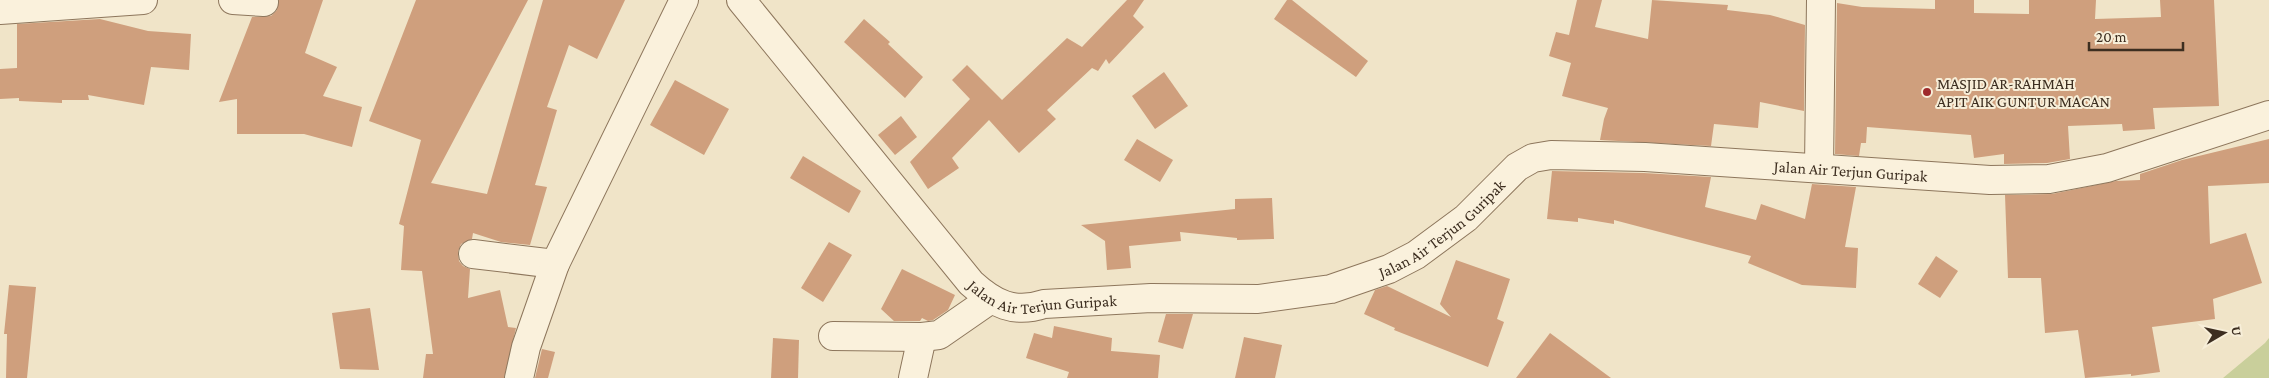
<svg xmlns="http://www.w3.org/2000/svg" width="2269" height="378" viewBox="0 0 2269 378" font-family="'Crimson Pro',serif">
<style>
.green{fill:#c9cf9b}
.building{fill:#cf9f7d}
.lines{fill:none;stroke-linecap:round;stroke-linejoin:round}
.minor-casing{stroke:#8d765c;stroke-width:30}
.tertiary-casing{stroke:#8d765c;stroke-width:30}
.minor{stroke:#faf1dc;stroke-width:28}
.tertiary{stroke:#faf1dc;stroke-width:28}
.poi-dot{fill:#9e2a2b;stroke:#f7eed8;stroke-width:2}
.labels{text-anchor:middle;dominant-baseline:central;stroke-width:4;stroke-linejoin:round;paint-order:stroke}
.poi-label{font-size:16px;fill:#3d2e20;stroke:#f7eed8;text-anchor:start}
.street-label{font-size:16px;fill:#3d2e20;stroke:#f7eed8}
</style>
<rect width="100%" height="100%" fill="#f0e4c8"/>
<polygon class="green" points="2269,338 2269,378 2223,378 2265,343"/>
<g class="building">
<polygon points="279,0 323,0 305,53 337,67 323,96 362,107 352,147 304,134 237,134 237,99 219,102 252,17 271,16 277,10"/>
<polygon points="416,0 528,0 431,183 487,194 543,0 625,0 597,59 569,45 547,107 557,110 535,185 547,187 530,245 501,242 473,233 472,239 461,244 458,252 459,261 463,266 470,269 468,298 500,290 508,327 516,328 504,378 423,378 426,354 433,354 422,271 401,270 404,226 399,224 421,140 369,121"/>
<polygon points="1127,0 1144,0 1133,16 1144,27 1109,64 1106,59 1098,71 1092,68 1047,110 1056,119 1019,153 989,120 952,158 959,168 928,189 910,162 970,99 952,80 967,65 1002,100 1067,38 1082,47"/>
<polygon points="1287,0 1292,0 1368,61 1356,77 1274,19"/>
<polygon points="1577,0 1602,0 1595,27 1648,39 1652,0 1728,5 1727,10 1770,15 1805,25 1804,111 1760,102 1758,128 1714,124 1711,146 1600,140 1604,119 1608,108 1562,96 1571,63 1549,56 1556,32 1569,35"/>
<polygon points="1935,0 1974,0 1974,13 2029,14 2029,0 2096,0 2095,19 2161,17 2160,0 2214,0 2219,106 2153,108 2155,129 2123,131 2122,124 2068,126 2070,159 2047,163 2004,164 2004,154 1974,158 1971,135 1867,127 1866,143 1861,143 1859,156 1835,154 1837,3 1862,7 1935,9"/>
<polygon points="100,19 148,31 191,34 189,70 151,67 144,105 88,95 89,100 62,100 62,103 19,101 19,98 0,99 0,69 17,68 17,24"/>
<polygon points="864,19 890,42 888,44 923,77 905,98 844,42"/>
<polygon points="1164,72 1188,106 1155,129 1132,96"/>
<polygon points="675,80 729,109 704,155 650,125"/>
<polygon points="901,116 917,137 895,155 878,135"/>
<polygon points="1137,139 1173,160 1160,182 1124,160"/>
<polygon points="2269,139 2269,183 2208,186 2210,244 2246,233 2262,283 2213,299 2215,319 2152,327 2160,372 2131,376 2131,374 2085,378 2078,330 2045,333 2041,278 2008,278 2005,195 2052,194 2116,181 2140,180 2140,174 2182,160"/>
<polygon points="803,156 861,191 849,213 790,178"/>
<polygon points="1552,171 1644,173 1711,177 1705,207 1756,220 1761,204 1805,219 1812,184 1856,187 1845,247 1858,248 1856,288 1802,285 1748,263 1751,256 1614,220 1614,224 1578,218 1578,222 1547,219"/>
<polygon points="1272,198 1274,239 1237,240 1237,238 1180,232 1181,241 1129,246 1131,268 1107,270 1105,241 1081,225 1235,209 1235,199"/>
<polygon points="829,242 852,255 823,302 801,288"/>
<polygon points="1936,256 1958,271 1940,298 1918,284"/>
<polygon points="1456,260 1510,279 1497,319 1504,322 1488,367 1394,330 1395,328 1364,314 1375,290 1387,286 1451,317 1440,304"/>
<polygon points="902,269 955,295 948,310 933,320 928,321 922,318 920,321 894,321 881,309"/>
<polygon points="9,285 36,287 27,378 6,378 7,334 4,334"/>
<polygon points="370,308 379,370 340,369 332,313"/>
<polygon points="1166,314 1193,314 1183,349 1158,342"/>
<polygon points="1054,326 1112,338 1111,351 1160,355 1158,378 1067,378 1069,372 1026,358 1034,333 1052,338"/>
<polygon points="1550,333 1611,378 1516,378"/>
<polygon points="1244,337 1282,345 1275,378 1235,378"/>
<polygon points="773,338 799,340 798,378 771,378"/>
<polygon points="542,349 555,352 548,378 535,378"/>
</g>
<g class="lines">
<defs>
<g id="minor">
<polyline points="233,0 264,2"/>
<polyline points="0,10 143,0"/>
<polyline points="1819,168 1821,0"/>
<polyline points="473,254 555,264"/>
<polyline points="833,336 922,337 939,335 991,299"/>
<polyline points="519,378 526,347 555,264 684,0"/>
<polyline points="913,378 922,337"/>
</g>
<g id="tertiary">
<path id="s1" d="M741,0l230,283c23,21 43,31 73,21l107,-6 107,1 73,-10 58,-20 27,-14 50,-37 51,-51 16,-9 18,-3 94,2 345,23 59,-1 58,-11 162,-53"/>
</g>
</defs>
<use href="#minor" class="minor-casing"/>
<use href="#tertiary" class="tertiary-casing"/>
<use href="#minor" class="minor"/>
<use href="#tertiary" class="tertiary"/>
</g>
<circle class="poi-dot" cx="1927" cy="92" r="5"/>
<g class="labels">
<g class="poi-label">
<text x="1937" y="83">MASJID AR-RAHMAH<tspan x="1937" dy="18">APIT AIK GUNTUR MACAN</tspan></text>
</g>
<g class="street-label">
<text stroke="none"><textPath href="#s1" startOffset="1296">Jalan Air Terjun Guripak</textPath></text>
<text stroke="none"><textPath href="#s1" startOffset="861">Jalan Air Terjun Guripak</textPath></text>
<text stroke="none"><textPath href="#s1" startOffset="441">Jalan Air Terjun Guripak</textPath></text>
</g>
</g>
<g transform="translate(2224 333) rotate(81)" stroke="#f7eed8" stroke-width="4" paint-order="stroke">
<path d="M0-4L9 19L0 12L-9 19Z" fill="#3d2e20"/>
<text y="-8" font-size="14" font-weight="bold" text-anchor="middle" fill="#3d2e20">U</text>
</g>
<path d="M2089 42v8h94v-8" fill="none" stroke="#3d2e20" stroke-width="2.5"/>
<text x="2096" y="42" font-size="15" fill="#3d2e20" stroke="#f7eed8" stroke-width="4" paint-order="stroke">20 m</text>
</svg>
